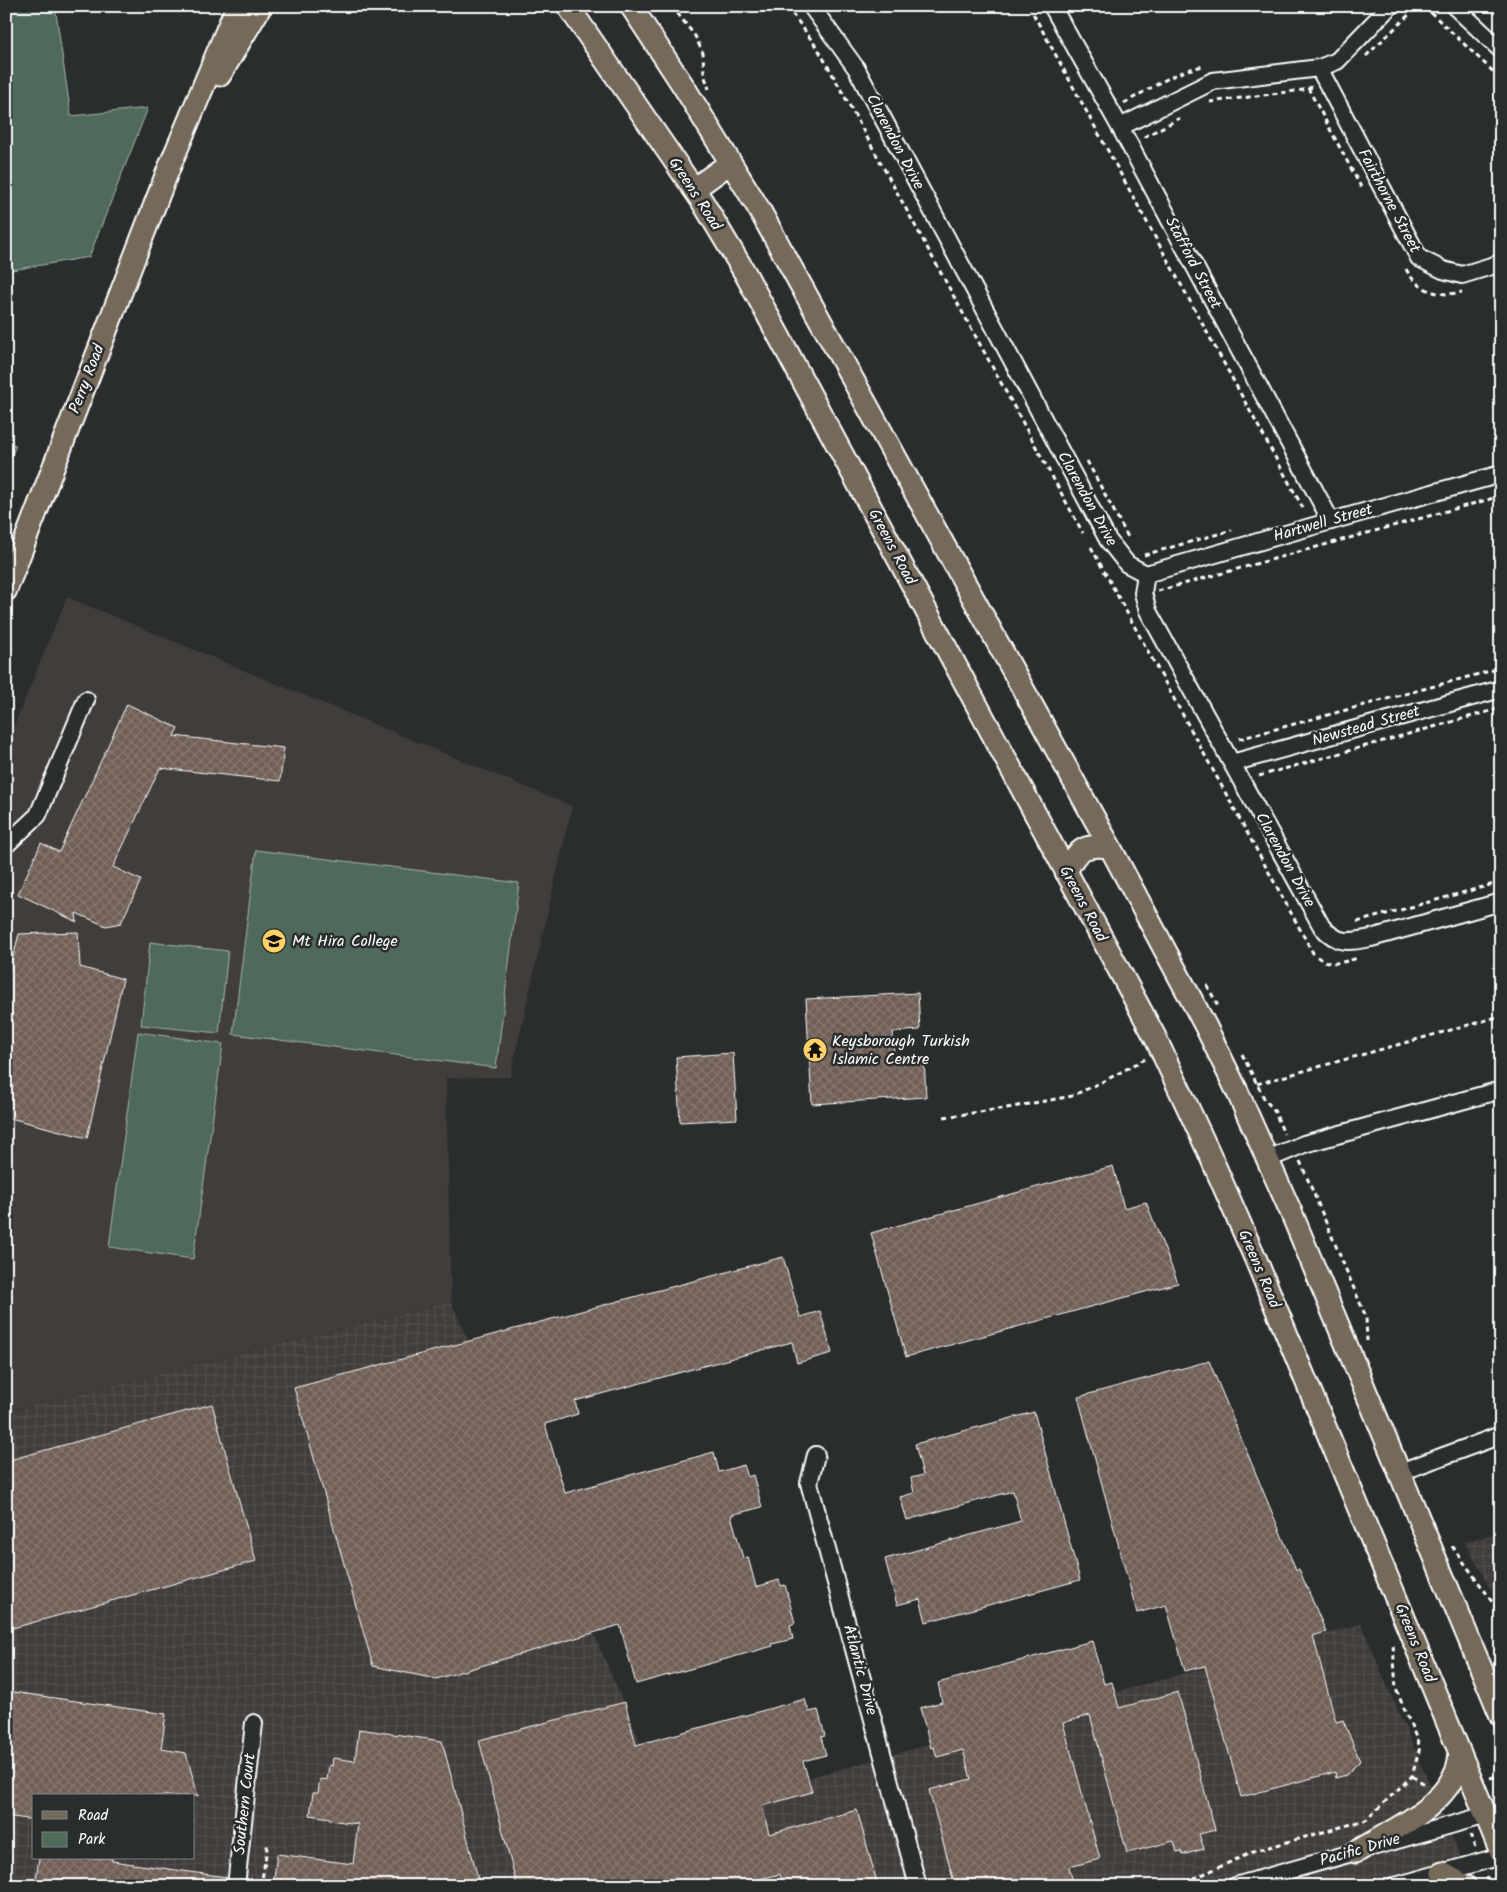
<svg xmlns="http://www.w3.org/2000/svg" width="1507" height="1892" viewBox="0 0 1507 1892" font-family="Kalam,sans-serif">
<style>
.built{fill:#3f3c3a}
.industrial{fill:url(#industrial-grid);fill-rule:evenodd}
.green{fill:#4f6b5a;stroke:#a7b5ac}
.building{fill:url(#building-cross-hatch);stroke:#fff}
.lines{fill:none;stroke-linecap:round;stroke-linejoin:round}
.minor-casing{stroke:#fff;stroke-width:20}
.major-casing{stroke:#fff;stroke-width:25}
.path{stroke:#fff;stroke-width:3;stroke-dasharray:5 4;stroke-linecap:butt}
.minor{stroke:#2a2d2e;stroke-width:16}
.major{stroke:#746a5a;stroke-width:21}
.labels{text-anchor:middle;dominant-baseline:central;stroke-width:5;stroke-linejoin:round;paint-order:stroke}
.street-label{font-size:16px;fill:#fff;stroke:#2a2d2e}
.poi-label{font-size:16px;fill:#fff;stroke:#2a2d2e;text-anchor:start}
</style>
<defs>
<pattern id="industrial-grid" width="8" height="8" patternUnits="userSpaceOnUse" patternTransform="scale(1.25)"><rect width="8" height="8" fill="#3f3c3a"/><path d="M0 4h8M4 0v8" fill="none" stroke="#52504e"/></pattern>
<pattern id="building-cross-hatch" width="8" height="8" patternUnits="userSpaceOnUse" patternTransform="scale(1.25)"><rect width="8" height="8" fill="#705f57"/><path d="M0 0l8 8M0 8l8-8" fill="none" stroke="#857770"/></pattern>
</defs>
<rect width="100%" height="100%" fill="#2a2d2e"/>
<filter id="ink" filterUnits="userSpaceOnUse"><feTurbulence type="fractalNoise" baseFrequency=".02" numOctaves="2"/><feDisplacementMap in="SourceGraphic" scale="10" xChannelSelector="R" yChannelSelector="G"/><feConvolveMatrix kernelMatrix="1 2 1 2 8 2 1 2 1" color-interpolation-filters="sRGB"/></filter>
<g filter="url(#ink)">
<polygon class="built" points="67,597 572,806 510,1077 446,1078 451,1301 6,1412 6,745"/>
<g class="industrial">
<path d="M451,1301l221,515 689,-192 112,262h-1467v-474zM34,1796h160v62h-160z"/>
<polygon points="1501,1532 1501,1609 1465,1542"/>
</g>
<g class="green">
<polygon points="6,6 55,6 71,116 148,108 89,257 6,271"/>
<polygon points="6,443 16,445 6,470"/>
<polygon points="256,850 519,883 496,1068 233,1034"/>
<polygon points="150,942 228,951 219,1033 141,1025"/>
<polygon points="138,1032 223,1044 193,1259 109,1247"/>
</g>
<g class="building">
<polygon points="127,704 178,728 174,736 284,748 280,781 160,768 113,867 141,880 121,923 106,926 76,913 77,922 18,894 41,843 59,852"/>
<polygon points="78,932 80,967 123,979 87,1138 6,1117 6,984 19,934"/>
<polygon points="918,993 920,1030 893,1032 894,1060 924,1059 926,1097 812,1104 806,999"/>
<polygon points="733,1053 737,1119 680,1122 676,1057"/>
<polygon points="1113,1166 1124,1208 1146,1202 1178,1283 906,1357 871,1233"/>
<polygon points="783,1257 800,1317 820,1311 832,1353 797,1363 792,1342 575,1401 578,1414 545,1424 565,1493 714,1452 719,1472 744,1465 748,1477 753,1475 762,1507 731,1515 743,1558 748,1557 756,1587 779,1580 781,1586 785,1585 795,1623 790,1625 793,1639 772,1644 773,1646 636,1684 620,1625 436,1679 373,1666 294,1388"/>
<polygon points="1209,1361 1296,1570 1299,1569 1326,1632 1313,1636 1336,1722 1343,1720 1360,1761 1346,1775 1336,1778 1335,1772 1241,1797 1205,1666 1185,1671 1166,1605 1137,1613 1078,1397"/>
<polygon points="212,1404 256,1561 13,1628 6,1603 6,1461"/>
<polygon points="1034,1412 1080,1580 926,1622 920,1599 897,1605 885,1559 1021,1521 1013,1491 907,1520 900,1497 914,1493 911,1478 923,1475 915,1444"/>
<polygon points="1092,1641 1104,1684 1112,1682 1119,1708 1178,1692 1215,1830 1199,1834 1204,1849 1182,1855 1181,1851 1177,1852 1174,1841 1127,1853 1090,1715 1063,1723 1100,1859 1069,1867 1074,1886 1042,1886 1040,1879 1013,1886 955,1886 929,1790 971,1779 963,1750 937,1757 934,1747 931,1748 920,1708 942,1702 938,1683"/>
<polygon points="6,1691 166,1714 161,1749 186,1753 198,1796 34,1796 34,1820 6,1816"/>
<polygon points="805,1699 809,1712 818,1710 825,1736 821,1737 826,1755 803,1761 812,1792 762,1806 769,1834 857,1810 878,1886 784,1886 780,1874 753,1881 754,1886 517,1886 479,1740 625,1702 636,1745"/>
<polygon points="359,1729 442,1741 480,1886 273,1886 277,1854 353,1864 358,1824 329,1820 330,1818 310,1815 313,1793 318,1793 320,1779 327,1780 329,1765 332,1766 333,1758 355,1761"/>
<polygon points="39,1858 112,1858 112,1861 226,1877 226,1886 35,1886"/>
</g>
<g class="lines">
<defs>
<g id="minor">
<polyline points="811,6 856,68 1108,540 1127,564 1146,574"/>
<polyline points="1052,6 1120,127 1331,521"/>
<polyline points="1454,6 1501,50"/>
<polyline points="1319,68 1419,258 1443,270 1462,275 1501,263"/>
<polyline points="1120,127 1213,81 1319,68 1337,61 1390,6"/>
<path d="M1146,574l-3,19 5,18 174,316c16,18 27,15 49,11l130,-36"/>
<polyline points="1146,574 1331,521 1501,474"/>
<polyline points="1232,763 1501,689"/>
<polyline points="6,845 38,815 86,700"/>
<polyline points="1268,1159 1304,1144 1501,1090"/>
<polyline points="816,1455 809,1483 918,1886"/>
<polyline points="1400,1472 1501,1435"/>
<polyline points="236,1886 254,1723"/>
<polyline points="1235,1886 1486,1815"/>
<polyline points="1395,1886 1501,1856"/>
</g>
<g id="major">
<polyline points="568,6 702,201 745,273 1155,1037 1210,1155 1256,1260 1501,1852"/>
<polyline points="631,6 684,87 759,209 1110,847 1206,1027 1237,1091 1291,1212 1501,1716"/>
<polyline points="220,75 261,6"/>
<polyline points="694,189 730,163"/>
<polyline points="6,590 169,168 237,6"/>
<path d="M1066,872c11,-23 18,-28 44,-25"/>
<path d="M1356,1852c32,-20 84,-42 99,-79 3,-5 4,-12 5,-19"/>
<polyline points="1442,1873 1465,1886"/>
</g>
</defs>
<use href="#minor" class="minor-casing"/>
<use href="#major" class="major-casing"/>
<g class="path">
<polyline points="672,6 695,36 703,53 704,74 709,89"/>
<polyline points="787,6 818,49 834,77 1083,533"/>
<polyline points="1029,6 1304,510"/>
<polyline points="1424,6 1501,79"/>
<polyline points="1366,56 1418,6"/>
<polyline points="1308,88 1362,189"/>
<polyline points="1210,102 1303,90 1312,87"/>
<path d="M1124,103c25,-13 52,-33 80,-37"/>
<polyline points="1144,137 1180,118"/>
<path d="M1406,269c11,21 33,29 56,23"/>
<polyline points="1087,461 1128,537"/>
<path d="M1091,547l222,406c15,15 26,10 45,5"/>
<polyline points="1144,555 1232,530"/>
<polyline points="1158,591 1501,496"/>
<polyline points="1239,739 1501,668"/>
<polyline points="1259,776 1501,708"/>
<polyline points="1357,922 1501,882"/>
<polyline points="1207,985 1218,1006"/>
<polyline points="1242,1054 1264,1098 1275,1112 1284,1134"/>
<polyline points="1257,1084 1501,1016"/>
<polyline points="944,1117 1007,1108 1072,1096 1106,1080 1145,1059"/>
<polyline points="1300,1161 1366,1317 1367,1341"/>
<polyline points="1452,1546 1495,1605 1501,1620"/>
<polyline points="1412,1776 1426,1785"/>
<polyline points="1490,1778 1501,1775"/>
<polyline points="1470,1835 1475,1848"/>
<polyline points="1486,1877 1489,1886"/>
<polyline points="261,1886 268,1842"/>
<polyline points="1177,1886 1255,1851 1366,1820 1412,1776 1420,1747 1396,1689 1393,1644"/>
</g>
<use href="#minor" class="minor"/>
<use href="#major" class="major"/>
</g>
</g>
<defs>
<symbol id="school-disc" viewBox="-11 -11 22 22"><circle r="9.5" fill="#ffd166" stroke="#2a2d2e"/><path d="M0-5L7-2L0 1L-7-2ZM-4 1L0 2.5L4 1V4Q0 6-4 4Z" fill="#111"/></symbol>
<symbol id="temple-disc" viewBox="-11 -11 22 22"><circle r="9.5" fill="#ffd166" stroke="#2a2d2e"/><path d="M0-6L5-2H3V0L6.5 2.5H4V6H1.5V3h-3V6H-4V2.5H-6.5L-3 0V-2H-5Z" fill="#111"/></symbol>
</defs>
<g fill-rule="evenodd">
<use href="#school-disc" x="260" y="927" width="28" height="28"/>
<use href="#temple-disc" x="801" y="1036" width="28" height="28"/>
</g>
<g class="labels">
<g class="street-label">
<text transform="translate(895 142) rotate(62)">Clarendon Drive</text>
<text transform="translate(695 194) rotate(57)">Greens Road</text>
<text transform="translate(1389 201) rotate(62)">Fairthorne Street</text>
<text transform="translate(1193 263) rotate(62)">Stafford Street</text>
<text transform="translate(87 379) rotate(-69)">Perry Road</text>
<text transform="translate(1087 499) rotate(61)">Clarendon Drive</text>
<text transform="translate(1323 523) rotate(-16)">Hartwell Street</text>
<text transform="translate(892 547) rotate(62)">Greens Road</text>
<text transform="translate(1366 726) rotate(-16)">Newstead Street</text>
<text transform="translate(1285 860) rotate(61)">Clarendon Drive</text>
<text transform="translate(1083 904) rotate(62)">Greens Road</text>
<text transform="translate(1259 1269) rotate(67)">Greens Road</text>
<text transform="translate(1415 1643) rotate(68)">Greens Road</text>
<text transform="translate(860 1670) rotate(75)">Atlantic Drive</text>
<text transform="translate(245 1804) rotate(-84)">Southern Court</text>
<text transform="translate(1360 1850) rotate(-16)">Pacific Drive</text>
</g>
<g class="poi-label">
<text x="292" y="941">Mt Hira College</text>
<text x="832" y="1041">Keysborough Turkish<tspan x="832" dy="18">Islamic Centre</tspan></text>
</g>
</g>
<rect width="1507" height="1892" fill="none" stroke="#2a2d2e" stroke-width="25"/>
<rect x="12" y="12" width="1482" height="1867" fill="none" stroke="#fff" stroke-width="2" filter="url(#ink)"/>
<rect x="32" y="1794" width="162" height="65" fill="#2a2d2e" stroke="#7f8182"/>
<rect x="42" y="1811" width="25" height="8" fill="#746a5a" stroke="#7f8182"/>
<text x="78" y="1820" font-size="15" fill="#ffffff">Road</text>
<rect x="42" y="1832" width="25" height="15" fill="#4f6b5a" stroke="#7f8182"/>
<text x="78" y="1844" font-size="15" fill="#ffffff">Park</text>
</svg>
